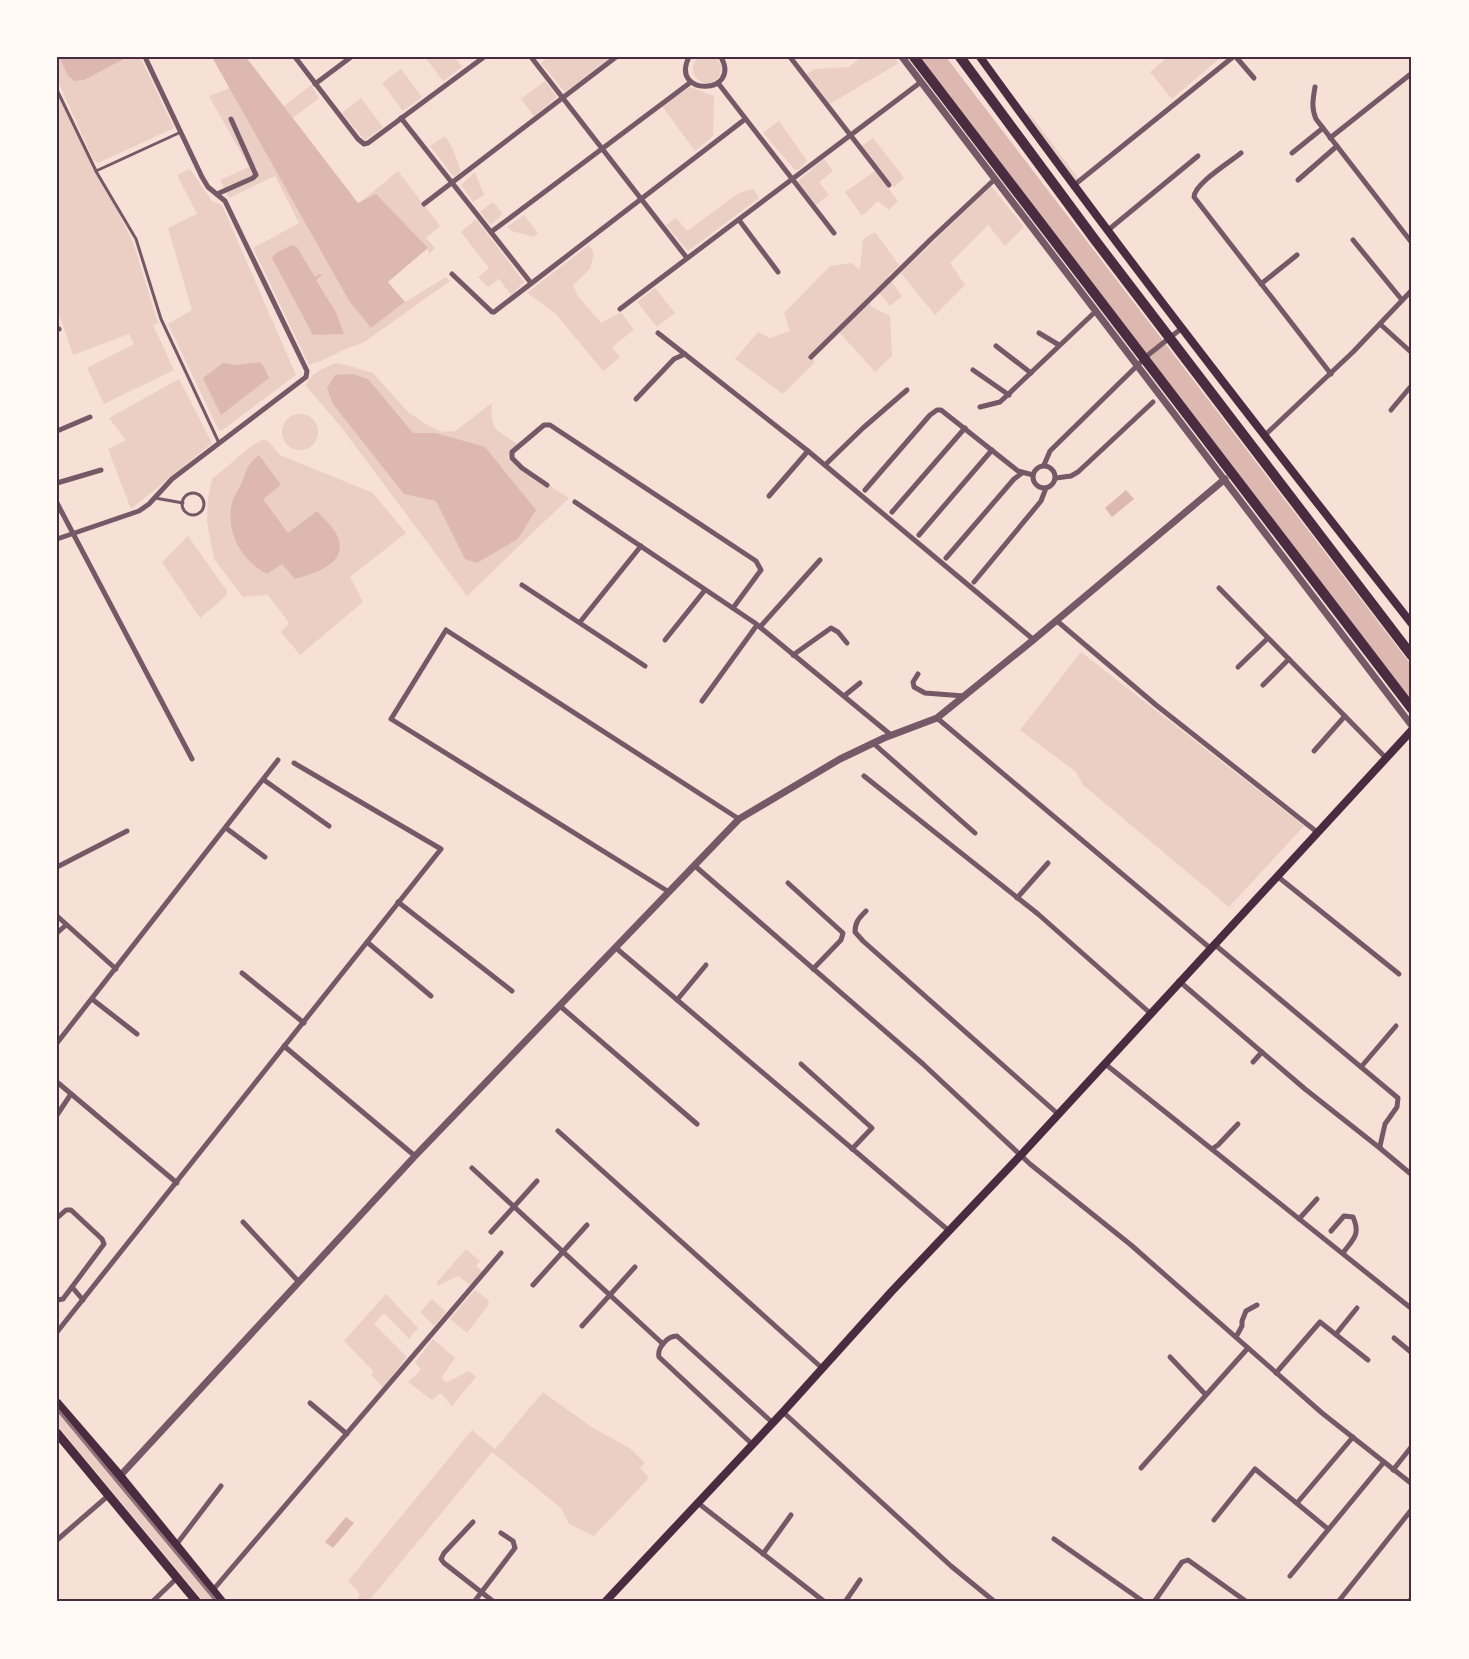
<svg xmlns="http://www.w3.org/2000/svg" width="1469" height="1659" viewBox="0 0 1469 1659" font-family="'Source Sans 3',sans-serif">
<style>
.green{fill:#ebcfc5}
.water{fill:#dcb8b0}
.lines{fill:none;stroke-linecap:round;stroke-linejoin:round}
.service{stroke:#755966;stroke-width:3}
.minor{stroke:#755966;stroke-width:5}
.tertiary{stroke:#755966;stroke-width:7}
.secondary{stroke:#4a2c40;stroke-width:8}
.primary{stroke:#4a2c40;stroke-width:9}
.motorway{stroke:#4a2c40;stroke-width:10}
.rail{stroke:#8f747c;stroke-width:3}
.neatline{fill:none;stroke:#4a2c40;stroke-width:2}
</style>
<rect width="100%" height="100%" fill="#f7e1d7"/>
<g class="green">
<circle cx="707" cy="69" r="14"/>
<polygon points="57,57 59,57 68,76 84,80 128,57 140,57 174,128 98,163 93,159 57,79"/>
<polygon points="425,57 455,57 462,67 443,81"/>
<polygon points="549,57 611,57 565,92 541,63"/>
<polygon points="861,57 894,57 899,63 830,104 807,74 814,69 849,67"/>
<polygon points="1168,57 1221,57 1172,99 1150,72"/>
<polygon points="401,69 422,97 403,111 382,83"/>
<polygon points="545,81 557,97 534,116 521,99"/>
<polygon points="311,85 319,98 293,118 284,106"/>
<polygon points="690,87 714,96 713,136 695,151 662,106"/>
<path d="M230,88l119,213 22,27 34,-26 41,-25 4,4 -87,62c-20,5 -34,16 -54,22l-56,-117 46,-25 -24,-47 -46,22 -9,-18 29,-13 -40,-71z"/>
<polygon points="57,92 133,242 158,323 153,325 174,370 104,404 87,368 134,344 129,334 73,355 57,308"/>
<polygon points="361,98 383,127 365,140 342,113"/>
<polygon points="1022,112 1030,114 1080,181 1076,186"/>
<polygon points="779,121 807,161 798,170 795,170 763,133"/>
<polygon points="445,136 452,147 461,171 454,177 430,146"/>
<polygon points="873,138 904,178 894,187 861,146"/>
<polygon points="824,159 833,171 819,182 829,195 816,205 797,182"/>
<polygon points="190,169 212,201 222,205 296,375 221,431 218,429 168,324 192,310 168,228 197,214 177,175"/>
<polygon points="398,171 440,226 426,238 435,248 429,254 428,248 358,204"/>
<polygon points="875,171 898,201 889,210 878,201 862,216 845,192"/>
<polygon points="475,172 484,195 473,202 461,185"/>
<polygon points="991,186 1024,227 1005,246 988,225 950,263 965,285 935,315 901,273"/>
<polygon points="753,189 759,198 688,251 666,225 676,218 687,231 739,193"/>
<polygon points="493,202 503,214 491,225 480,212"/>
<polygon points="524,215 538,233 534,237 512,231 507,227"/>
<polygon points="476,219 524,282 511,295 499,279 488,287 478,277 489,268 461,232"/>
<polygon points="875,232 899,265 888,276 902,296 890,306 876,289 869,296 871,306 890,316 892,356 875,372 840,333 813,359 815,362 783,394 735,359 758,332 770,338 790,331 784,313 830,266 851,263 860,269 863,239"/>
<polygon points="589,245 594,253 590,269 573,285 578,296 601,323 621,312 634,330 612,347 620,357 603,371 555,313 527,293"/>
<polygon points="655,288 675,313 657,327 637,302"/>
<path d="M335,363l15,3 23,7 35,39 21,14 14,6 12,-1 37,-28c-3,31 8,26 27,43l-12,12 62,40 -102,98 -125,-168 -36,-42c3,-12 18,-18 29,-23z"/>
<polygon points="179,379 212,443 131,509 108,449 126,440 109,418"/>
<circle cx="300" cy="432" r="18"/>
<polygon points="263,439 268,441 280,455 373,493 406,533 350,577 363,602 300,655 281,632 289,623 268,595 243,597 214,559 207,522 208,498 212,479 249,448"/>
<polygon points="188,536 227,591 226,596 200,618 162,562"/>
<polygon points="1081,652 1304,826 1229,907 1083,785 1076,772 1020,730"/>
<polygon points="466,1249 480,1261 476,1266 482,1271 470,1285 458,1276 437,1286 437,1282"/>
<polygon points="475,1290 488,1300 489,1304 467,1333 450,1319"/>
<polygon points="386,1294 418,1328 409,1339 384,1313 374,1324 407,1357 383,1387 371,1375 374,1372 344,1341"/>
<polygon points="432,1299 446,1312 434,1326 420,1312"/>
<polygon points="433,1339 455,1358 441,1378 447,1382 469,1371 476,1377 452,1406 441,1393 432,1400 408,1382 421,1370 415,1362"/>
<polygon points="543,1392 590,1426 631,1449 645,1463 640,1468 649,1478 594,1536 569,1524 561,1508 492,1452 368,1602 355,1602 359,1596 358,1591 348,1581 472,1430 495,1449"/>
<polygon points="57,1409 218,1600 216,1602 204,1602 57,1425"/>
</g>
<g class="water">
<polygon points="59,57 128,57 84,80 75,81 68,76"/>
<polygon points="212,57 246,57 358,203 376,194 428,248 388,282 405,302 371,328 349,301"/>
<polygon points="918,57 946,57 1412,666 1412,702"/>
<polygon points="292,245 296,246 315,277 320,274 322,275 316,280 337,314 344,334 313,335 272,258 276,253"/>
<polygon points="259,362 263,365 269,378 221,415 203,378 223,363 236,365"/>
<polygon points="353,374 368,379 413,433 436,433 485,447 536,510 518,539 477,563 465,559 436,501 404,494 333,404 327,388 335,375"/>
<path d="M259,455l22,30 -18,14 25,34 29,-22c6,7 18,17 21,27 10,26 -25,36 -43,41l-13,-15 -15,10c-25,-13 -42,-42 -35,-71 2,-8 7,-14 10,-21 6,-14 4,-17 17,-27z"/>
<polygon points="1126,490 1134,499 1112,517 1105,508"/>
<polygon points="346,1517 354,1523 333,1548 325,1542"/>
</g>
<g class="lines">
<g class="service">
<polyline points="57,90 97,173 136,239 161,319 219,443"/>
<polyline points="96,171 181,132"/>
<circle cx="193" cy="504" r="11"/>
<polyline points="155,498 183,503"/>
</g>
<g class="minor">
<polyline points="295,57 358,139 364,144 368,143 484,57"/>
<polyline points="531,57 687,258"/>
<path d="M689,57c-20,40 53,38 32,0"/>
<polyline points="790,57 889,185"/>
<polyline points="1236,57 1254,78"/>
<polyline points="718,83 834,233"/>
<polyline points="315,84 351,57"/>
<path d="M1315,87c-2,12 -4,21 1,32l96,124"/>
<polyline points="401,118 531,283"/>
<polyline points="1330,138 1412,73"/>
<path d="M1241,153c-11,9 -47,31 -47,44l137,177"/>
<polyline points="1292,153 1323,128"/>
<polyline points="1298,180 1337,146"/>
<polyline points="1073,186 1233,57"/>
<polyline points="217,194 253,178 256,175 231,119"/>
<polyline points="424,204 616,57"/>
<polyline points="739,220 778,272"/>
<polyline points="1107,231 1198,156"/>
<polyline points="491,232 691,82"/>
<polyline points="1353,240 1402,300"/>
<polyline points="452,274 492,312 494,312 744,120"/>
<polyline points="1261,284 1297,255"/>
<polyline points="620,309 921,82"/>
<polyline points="1380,324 1412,353"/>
<polyline points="57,330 59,329"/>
<polyline points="658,333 808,451 1034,640"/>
<polyline points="1039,333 1059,345"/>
<polyline points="996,346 1031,373"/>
<polyline points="811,357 931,239 995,179"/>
<polyline points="973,370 1009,395"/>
<polyline points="636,399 674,359 685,354"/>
<polyline points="980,407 1000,402 1096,311"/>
<polyline points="1391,410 1412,385"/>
<polyline points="57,431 90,417"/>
<polyline points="1264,436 1353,352 1412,290"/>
<polyline points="825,465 863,428 907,390"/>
<polyline points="1044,465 1050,451 1148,355 1182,328"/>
<circle cx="1044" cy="477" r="11"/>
<polyline points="1056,478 1071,476 1078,472 1153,402"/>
<polyline points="57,483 101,470"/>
<polyline points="547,485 522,468 512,458 512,452 544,425 550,425 756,561 761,570 733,608"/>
<polyline points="865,490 930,415 937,410 941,410 1018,471 1033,475"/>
<polyline points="769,496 808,451"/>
<polyline points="575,502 755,623 891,735"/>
<polyline points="57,503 192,759"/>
<polyline points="892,512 965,428"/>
<polyline points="919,535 992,450"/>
<polyline points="57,539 139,511 149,504 172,479 306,377 307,371 225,201 208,187 202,177 145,57"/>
<polyline points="946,558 1014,479 1022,473"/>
<polyline points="974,582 1041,501 1046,488"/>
<polyline points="522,585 645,666"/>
<polyline points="1219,588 1385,757"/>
<polyline points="1057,621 1156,705 1317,832"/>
<polyline points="580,622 641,546"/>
<polyline points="760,627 820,560"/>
<polyline points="665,640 705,590"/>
<polyline points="793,655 831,628 838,632 847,643"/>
<polyline points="1238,667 1268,638"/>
<polyline points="918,674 913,682 914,687 925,693 964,696"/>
<polyline points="1263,685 1289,659"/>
<polyline points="844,696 860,683"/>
<polyline points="702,701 757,625"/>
<polyline points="937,718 1210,948"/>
<polyline points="873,743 975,833"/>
<polyline points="1314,751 1345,716"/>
<polyline points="864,776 1038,914 1150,1013"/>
<polyline points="264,780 329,826"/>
<polyline points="226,828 265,857"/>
<polyline points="695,866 923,1064 1030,1164 1131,1245 1322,1413 1412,1484"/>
<polyline points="57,867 127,831"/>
<polyline points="1277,876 1399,974"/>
<polyline points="788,883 843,933 841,940 813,969"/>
<polyline points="669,892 391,719 446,630 739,819"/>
<polyline points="1017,898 1048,863"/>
<polyline points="398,902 512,991"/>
<path d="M866,911c-7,7 -11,11 -11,21l8,9 195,173"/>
<polyline points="57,916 116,969"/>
<polyline points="57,933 66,925"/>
<polyline points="367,942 431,996"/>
<polyline points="1214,944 1398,1098 1397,1107 1385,1124 1380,1146 1381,1149 1412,1175"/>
<polyline points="616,948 948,1230"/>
<polyline points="242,973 304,1023"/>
<polyline points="1179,981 1305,1089 1381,1149"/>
<polyline points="92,999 137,1034"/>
<polyline points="677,1000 706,965"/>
<polyline points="560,1006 697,1124"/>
<polyline points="57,1043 278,760"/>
<polyline points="284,1046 415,1156"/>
<polyline points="1253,1062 1262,1052"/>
<polyline points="1104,1063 1412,1309"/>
<polyline points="801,1064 872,1128 852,1149"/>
<polyline points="1361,1067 1396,1026"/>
<polyline points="57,1082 177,1183"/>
<polyline points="57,1115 71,1094"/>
<polyline points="558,1131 822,1368"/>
<polyline points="1212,1149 1218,1145 1238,1124"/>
<polyline points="472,1168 663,1344"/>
<polyline points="57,1218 66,1210 71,1210 102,1239 104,1244 63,1299 57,1300"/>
<polyline points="1299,1219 1317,1199"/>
<polyline points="243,1222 298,1281"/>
<path d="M1331,1231l13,-15 9,1c8,18 0,22 -10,36"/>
<polyline points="491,1232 537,1181"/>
<polyline points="533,1285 587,1225"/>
<polyline points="72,1287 83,1300"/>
<polyline points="582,1326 635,1267"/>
<polyline points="57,1332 441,849 294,763"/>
<polyline points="1336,1334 1357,1308"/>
<polyline points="1236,1337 1242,1326 1242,1321 1246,1311 1257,1305"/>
<polyline points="1394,1338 1412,1353"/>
<polyline points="1170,1357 1206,1395"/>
<polyline points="1276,1373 1320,1322 1368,1360"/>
<polyline points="310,1403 347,1434"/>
<polyline points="783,1412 951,1566 995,1602"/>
<path d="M752,1444l-93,-87c-2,-9 8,-21 18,-21l96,87"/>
<polyline points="1141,1468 1248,1348"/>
<polyline points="1393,1470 1412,1446"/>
<polyline points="698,1503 825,1602"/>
<polyline points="1297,1503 1353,1437"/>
<polyline points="1214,1520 1255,1469 1328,1529"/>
<polyline points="473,1522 444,1553 441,1559 444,1563 494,1602"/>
<polyline points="1054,1539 1144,1602"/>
<polyline points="57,1540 109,1495"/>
<polyline points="176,1545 221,1486"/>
<polyline points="763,1554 791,1515"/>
<polyline points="1290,1576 1384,1462"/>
<polyline points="213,1590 501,1253"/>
<polyline points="152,1602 177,1578"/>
<polyline points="474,1602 515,1548 513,1541 501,1533"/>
<polyline points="845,1602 860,1580"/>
<polyline points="1154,1602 1182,1562 1188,1560 1247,1602"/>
<polyline points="1338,1602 1412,1509"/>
<polyline points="1409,1602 1412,1598"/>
</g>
<g class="tertiary">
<polyline points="902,57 1412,726"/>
<polyline points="120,1476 415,1156 739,819 840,759 884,738 937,718 1032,641 1225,479"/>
</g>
<g class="secondary">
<path d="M980,57c139,193 285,380 432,567"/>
<polyline points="605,1602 783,1412 892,1291 1021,1155 1412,730"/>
</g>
<g class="primary">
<polyline points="57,1403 120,1476 222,1602"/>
<polyline points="57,1433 197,1602"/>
</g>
<g class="motorway">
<polyline points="914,57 1412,709"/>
<polyline points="960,57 1095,240 1412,656"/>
</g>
<polyline class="rail" points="57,1409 217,1602"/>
</g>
<rect width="1469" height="1659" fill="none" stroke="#fffaf5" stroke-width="117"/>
<rect x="58" y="58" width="1352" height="1542" class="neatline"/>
</svg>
